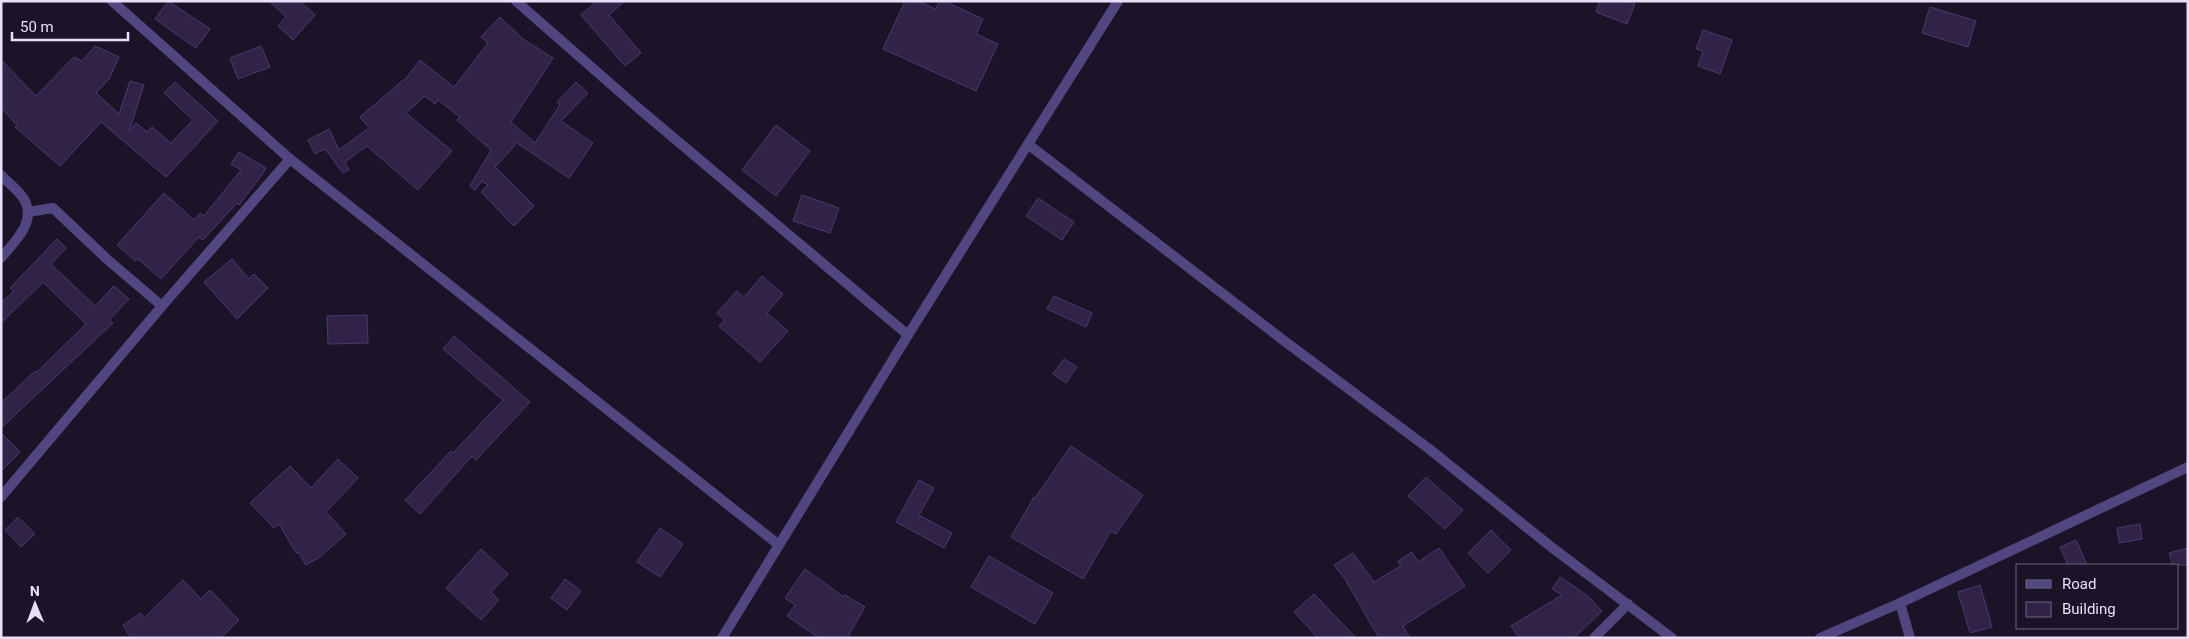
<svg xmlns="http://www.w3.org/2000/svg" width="2189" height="639" viewBox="0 0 2189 639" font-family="Roboto,sans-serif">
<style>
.building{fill:#302347;stroke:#4c3870}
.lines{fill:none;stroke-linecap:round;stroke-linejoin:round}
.minor{stroke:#524681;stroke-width:10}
</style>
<rect width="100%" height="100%" fill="#1b1428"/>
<g class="building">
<polygon points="168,1 210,29 196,48 155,19"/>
<polygon points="269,1 300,1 315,15 293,40 278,26 286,17"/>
<polygon points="597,1 625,1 609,15 641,53 625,66 581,15"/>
<polygon points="905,1 917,1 936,9 939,1 944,1 983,19 976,34 998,44 976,91 883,49"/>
<polygon points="1600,1 1626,1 1635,4 1627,24 1596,12"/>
<polygon points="1930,7 1976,21 1968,47 1922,33"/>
<polygon points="500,17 523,39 553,58 511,122 535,143 560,105 557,102 576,82 588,93 561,121 593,143 569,178 517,143 495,167 534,206 514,226 481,192 488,185 482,181 475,190 470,186 491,150 457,120 460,117 438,100 435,104 425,96 406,113 452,151 418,190 367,146 345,162 349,170 343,173 325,149 315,154 308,140 329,129 339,150 369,128 360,117 407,77 420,60 454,87 488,43 481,37"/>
<polygon points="1703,30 1732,40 1720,74 1698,66 1703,51 1696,49"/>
<polygon points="95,46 119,57 109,79 96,93 119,114 130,81 144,85 129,132 136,123 147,132 152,127 171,143 193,120 164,93 175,82 218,121 166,177 101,122 60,166 15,127 17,125 1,108 1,60 36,96 74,57 82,61"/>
<polygon points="261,46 270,67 238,79 230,58"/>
<polygon points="776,125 810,151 776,196 742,170"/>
<polygon points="239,152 266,168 261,176 239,205 237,203 203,240 199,237 161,279 138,259 135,261 117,245 164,193 194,220 200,213 204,216 241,170 231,164"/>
<polygon points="802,195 839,208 830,233 793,221"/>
<polygon points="1038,198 1074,222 1062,240 1026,216"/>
<polygon points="57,239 66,248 51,264 95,306 114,286 129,299 109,320 113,323 1,428 1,403 35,371 37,372 86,324 43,282 1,323 1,303 14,291 10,288"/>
<polygon points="232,259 249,279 254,274 268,288 237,319 204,282"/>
<polygon points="762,276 783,294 767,313 788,331 760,362 719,326 725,320 717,313 737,291 744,297"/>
<polygon points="1054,296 1092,313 1086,327 1047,309"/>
<polygon points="367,315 368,343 328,344 327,316"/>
<polygon points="454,336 530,402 476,460 472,456 420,514 405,500 451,451 453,453 503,400 443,349"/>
<polygon points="1064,359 1077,367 1066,383 1053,374"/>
<polygon points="1,433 20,452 1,471"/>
<polygon points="1071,446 1143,495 1116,534 1111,531 1083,579 1011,537 1034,497 1035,498"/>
<polygon points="338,459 358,478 326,512 346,534 320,557 306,565 298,552 296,553 279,524 274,528 250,503 290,466 311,488"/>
<polygon points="1426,477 1463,510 1445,529 1408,496"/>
<polygon points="919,480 934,488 919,515 952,533 944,548 896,522"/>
<polygon points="18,517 35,534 21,547 5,530"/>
<polygon points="2140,524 2142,539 2119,543 2117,528"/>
<polygon points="660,528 683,544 660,577 637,562"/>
<polygon points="1491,530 1511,550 1488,573 1468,553"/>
<polygon points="2076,540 2087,565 2068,565 2060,547"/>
<polygon points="1439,548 1465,586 1403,626 1410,638 1379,638 1345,579 1334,565 1353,553 1374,582 1401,566 1398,561 1412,552 1418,562"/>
<polygon points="2188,548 2188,565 2173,565 2169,553"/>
<polygon points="481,549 508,574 491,592 499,600 481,620 446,588"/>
<polygon points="989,556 1053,593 1035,624 971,587"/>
<polygon points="805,569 844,597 845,595 865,607 847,638 819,638 787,616 795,605 785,598"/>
<polygon points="1560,577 1588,596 1602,611 1574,638 1519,638 1511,626 1562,595 1552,589"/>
<polygon points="565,579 581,591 567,610 551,598"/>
<polygon points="183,580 201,599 210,590 239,620 221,638 131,638 123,625 141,613 144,618"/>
<polygon points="1980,585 1992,627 1970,633 1958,592"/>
<polygon points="1314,594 1356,638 1318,638 1294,612"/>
</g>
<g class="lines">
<g class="minor">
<polyline points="112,1 290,159 779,545"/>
<polyline points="516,1 637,107 908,335"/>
<polyline points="1029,145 1287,343 1428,448 1550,546 1672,638"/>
<path d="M1,175c7,8 19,16 24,26 11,22 -11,41 -24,57"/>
<polyline points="28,212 53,208 108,260 162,306"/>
<polyline points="1,497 162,306 290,159"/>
<polyline points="1900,603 1910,638"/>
<polyline points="722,638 908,335 1118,1"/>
<polyline points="1594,638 1628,604"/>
<polyline points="1820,638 1900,603 2188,467"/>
</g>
</g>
<rect width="2189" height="639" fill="none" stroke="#e8e0fb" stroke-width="5"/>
<rect x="2016" y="564" width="162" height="65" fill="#1b1428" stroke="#6d667c"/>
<rect x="2026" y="580" width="25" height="8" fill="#524681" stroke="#6d667c"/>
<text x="2062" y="589" font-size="15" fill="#e8e0fb">Road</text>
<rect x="2026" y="602" width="25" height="15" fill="#302347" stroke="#6d667c"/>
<text x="2062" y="614" font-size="15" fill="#e8e0fb">Building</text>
<g transform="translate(35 604) rotate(359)" stroke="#1b1428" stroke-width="4" paint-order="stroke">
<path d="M0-4L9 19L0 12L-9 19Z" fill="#e8e0fb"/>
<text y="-8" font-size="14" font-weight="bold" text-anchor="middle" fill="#e8e0fb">N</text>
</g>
<path d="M12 32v8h116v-8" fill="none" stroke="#e8e0fb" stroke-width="2.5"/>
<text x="20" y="32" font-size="15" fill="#e8e0fb" stroke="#1b1428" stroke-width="4" paint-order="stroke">50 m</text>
</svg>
